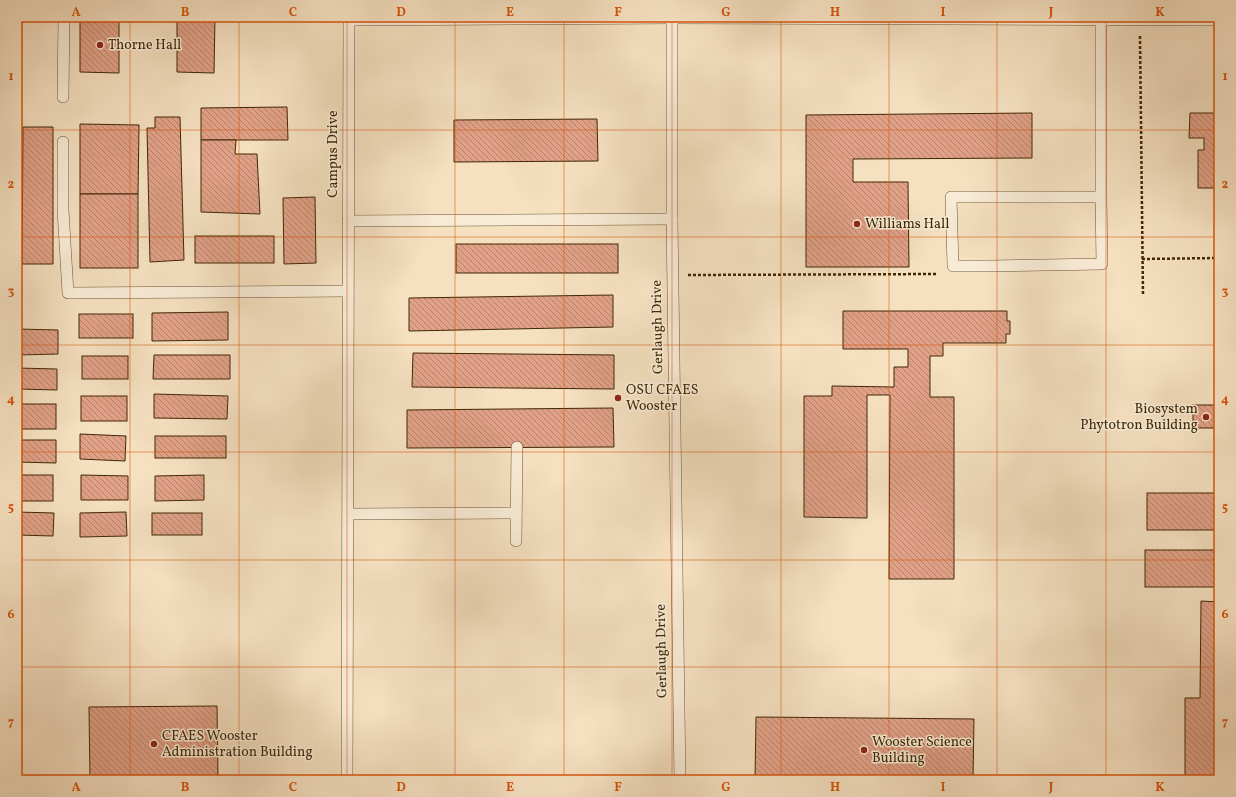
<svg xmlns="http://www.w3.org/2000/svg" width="1236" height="797" viewBox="0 0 1236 797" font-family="Vollkorn,serif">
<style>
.building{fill:url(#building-back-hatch);stroke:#402805}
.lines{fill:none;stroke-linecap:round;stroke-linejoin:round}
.service-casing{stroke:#6d5634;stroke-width:12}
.path{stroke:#402805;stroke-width:2.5;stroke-dasharray:3 2;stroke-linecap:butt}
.service{stroke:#f8ebd6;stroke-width:11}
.grid{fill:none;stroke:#d7540b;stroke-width:1;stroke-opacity:0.55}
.poi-dot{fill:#8f2418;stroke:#f8ebd6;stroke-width:1.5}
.labels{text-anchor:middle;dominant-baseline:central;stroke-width:3;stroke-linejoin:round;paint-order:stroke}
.poi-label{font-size:14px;fill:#402805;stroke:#f8ebd6;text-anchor:start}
.street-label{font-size:14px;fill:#402805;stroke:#f8ebd6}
.neatline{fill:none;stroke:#d7540b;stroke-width:1.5}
.grid-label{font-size:13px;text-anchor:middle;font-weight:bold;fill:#d7540b}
</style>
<defs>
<pattern id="building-back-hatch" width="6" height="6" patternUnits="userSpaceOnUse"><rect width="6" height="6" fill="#e1a187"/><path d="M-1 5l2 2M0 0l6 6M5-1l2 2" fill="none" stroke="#b8836c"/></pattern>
</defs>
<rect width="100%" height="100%" fill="#f5e0c0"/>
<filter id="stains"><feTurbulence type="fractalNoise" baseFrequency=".005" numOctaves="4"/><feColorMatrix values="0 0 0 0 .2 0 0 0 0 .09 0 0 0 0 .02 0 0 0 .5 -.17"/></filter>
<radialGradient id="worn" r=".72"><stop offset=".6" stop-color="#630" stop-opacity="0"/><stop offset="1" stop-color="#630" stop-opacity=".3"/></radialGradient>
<g class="building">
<polygon points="80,17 215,17 214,73 177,72 177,18 119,17 119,73 80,72"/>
<polygon points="287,107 288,140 201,140 201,108"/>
<polygon points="1032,113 1032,158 853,159 853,182 908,182 909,267 806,267 806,115"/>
<polygon points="1190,113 1219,113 1219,188 1198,188 1198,150 1204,150 1204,138 1189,138"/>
<polygon points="155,117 180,117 184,260 150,262 147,128 155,128"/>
<polygon points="597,119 598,161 454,162 454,120"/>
<polygon points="80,124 139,125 138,194 80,194"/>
<polygon points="23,127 53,127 53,264 22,264"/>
<polygon points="201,140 236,140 235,154 257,154 260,214 201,212"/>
<rect x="80" y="194" width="58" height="74"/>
<polygon points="315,197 316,263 284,264 283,198"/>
<rect x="195" y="236" width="79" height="27"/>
<rect x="456" y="244" width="162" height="29"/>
<polygon points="613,295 613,327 409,331 409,298"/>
<polygon points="843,311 1007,311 1007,321 1010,321 1010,334 1006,334 1006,343 943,343 943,356 930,356 930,397 954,397 954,579 889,579 890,395 867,395 867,518 804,517 804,396 832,396 832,386 894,387 894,367 908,367 908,349 843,349"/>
<polygon points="228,312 228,340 152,341 152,313"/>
<rect x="79" y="314" width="54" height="24"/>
<polygon points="17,329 58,330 58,354 17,355"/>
<polygon points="413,353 614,355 614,389 412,387"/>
<polygon points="154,355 230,355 230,379 153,379"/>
<rect x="82" y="356" width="46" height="23"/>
<polygon points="17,368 57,369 57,390 17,389"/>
<polygon points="154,394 228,396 227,419 154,418"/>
<rect x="81" y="396" width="46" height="25"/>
<rect x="17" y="404" width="39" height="25"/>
<rect x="1193" y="405" width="26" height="23"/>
<polygon points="613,408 614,447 407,448 407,410"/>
<polygon points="80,434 126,436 125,461 80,459"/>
<rect x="155" y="436" width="71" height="22"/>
<polygon points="17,440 56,440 56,463 17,462"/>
<rect x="17" y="475" width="36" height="26"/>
<polygon points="81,475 128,476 128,500 81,500"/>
<polygon points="204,475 204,500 155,501 155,476"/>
<rect x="1147" y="493" width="72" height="37"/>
<polygon points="17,512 54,513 53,536 17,535"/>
<polygon points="126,512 127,536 80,537 80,513"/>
<rect x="152" y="513" width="50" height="22"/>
<rect x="1145" y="550" width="74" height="37"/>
<polygon points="1201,601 1219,602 1219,780 1185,780 1185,698 1200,698"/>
<polygon points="217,706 218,780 90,780 89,707"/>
<polygon points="756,717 974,719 973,780 755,780"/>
</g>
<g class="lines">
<defs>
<g id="service">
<polyline points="672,17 672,219 680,780"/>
<polyline points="349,20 672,18 1219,20"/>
<polyline points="63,97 64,17"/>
<polyline points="63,142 63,210 68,293 348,291"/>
<polyline points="1101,197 951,197 953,266 991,266 1102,264 1101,197 1101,17"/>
<polyline points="348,221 672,219"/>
<polyline points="349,514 516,513"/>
<polyline points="516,541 517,447"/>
<polyline points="347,780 349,17"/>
</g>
</defs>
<use href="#service" class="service-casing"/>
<g class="path">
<polyline points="1140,36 1143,296"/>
<polyline points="1142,259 1219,258"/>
<polyline points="688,275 938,274"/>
<polyline points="1219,278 1219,260"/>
</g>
<use href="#service" class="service"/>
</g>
<path class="grid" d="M130,17v763M239,17v763M347,17v763M455,17v763M564,17v763M672,17v763M781,17v763M889,17v763M997,17v763M1106,17v763M17,130h1202M17,237h1202M17,345h1202M17,452h1202M17,560h1202M17,667h1202"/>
<g class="poi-dot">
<circle cx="100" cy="45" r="4"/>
<circle cx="857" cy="224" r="4"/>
<circle cx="618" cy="398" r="4"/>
<circle cx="1206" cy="417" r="4"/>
<circle cx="154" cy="744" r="4"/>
<circle cx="864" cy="750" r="4"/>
</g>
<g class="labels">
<g class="poi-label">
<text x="108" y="45">Thorne Hall</text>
<text x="865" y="224">Williams Hall</text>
<text x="626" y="390">OSU CFAES<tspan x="626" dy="16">Wooster</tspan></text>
<text x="1198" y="409" text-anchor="end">Biosystem<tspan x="1198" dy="16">Phytotron Building</tspan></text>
<text x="162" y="736">CFAES Wooster<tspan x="162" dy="16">Administration Building</tspan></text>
<text x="872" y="742">Wooster Science<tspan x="872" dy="16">Building</tspan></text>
</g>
<g class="street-label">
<text transform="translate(333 154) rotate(-90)">Campus Drive</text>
<text transform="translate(658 327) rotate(-91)">Gerlaugh Drive</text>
<text transform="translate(662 651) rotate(-91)">Gerlaugh Drive</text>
</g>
</g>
<rect width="1236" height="797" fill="none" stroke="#f5e0c0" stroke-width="44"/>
<rect x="22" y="22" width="1192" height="753" class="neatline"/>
<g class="grid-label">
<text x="76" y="16">A</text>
<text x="185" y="16">B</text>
<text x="293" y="16">C</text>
<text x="401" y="16">D</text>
<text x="510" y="16">E</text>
<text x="618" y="16">F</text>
<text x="726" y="16">G</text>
<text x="835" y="16">H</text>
<text x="943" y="16">I</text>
<text x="1051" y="16">J</text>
<text x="1160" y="16">K</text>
<text x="11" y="80">1</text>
<text x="1225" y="80">1</text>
<text x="11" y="188">2</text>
<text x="1225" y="188">2</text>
<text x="11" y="295">3</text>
<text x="1225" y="295">3</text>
<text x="11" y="403">4</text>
<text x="1225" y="403">4</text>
<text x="11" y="511">5</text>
<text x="1225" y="511">5</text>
<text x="11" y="618">6</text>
<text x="1225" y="618">6</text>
<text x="11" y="726">7</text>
<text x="1225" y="726">7</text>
<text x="76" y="791">A</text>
<text x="185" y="791">B</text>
<text x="293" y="791">C</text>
<text x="401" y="791">D</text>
<text x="510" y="791">E</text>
<text x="618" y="791">F</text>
<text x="726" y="791">G</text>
<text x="835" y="791">H</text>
<text x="943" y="791">I</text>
<text x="1051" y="791">J</text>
<text x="1160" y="791">K</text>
</g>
<rect width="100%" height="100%" filter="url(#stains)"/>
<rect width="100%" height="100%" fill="url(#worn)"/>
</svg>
